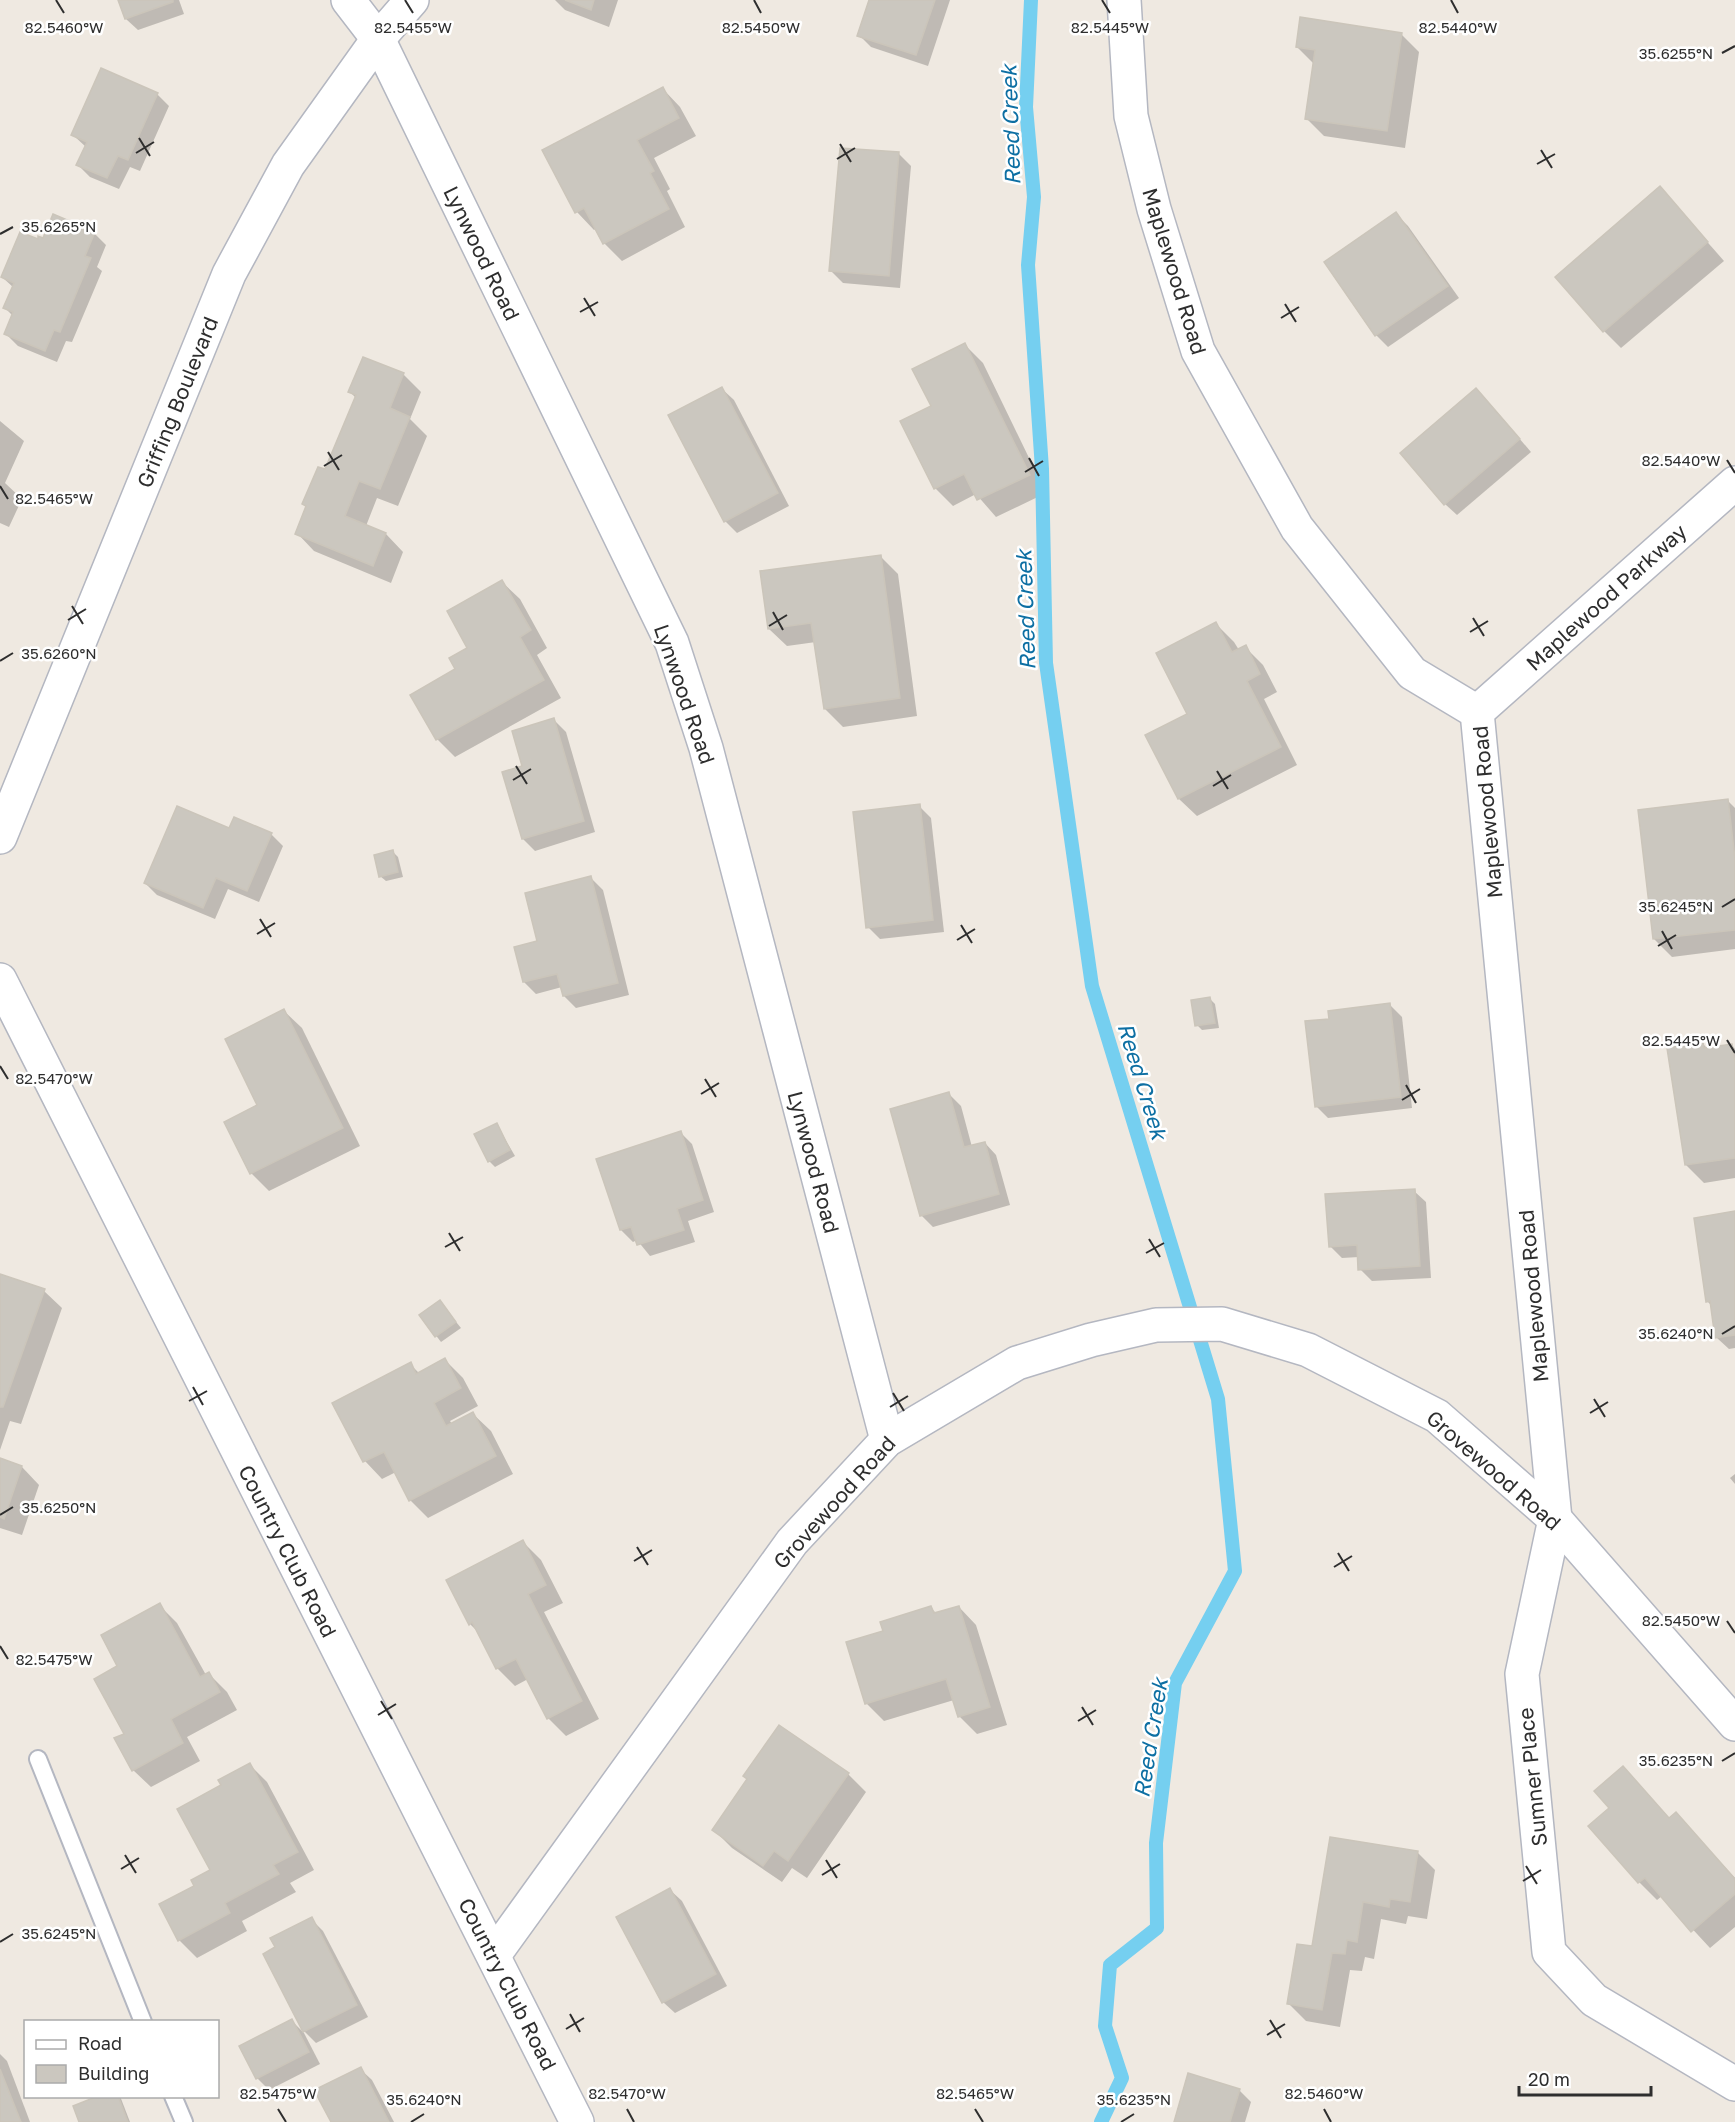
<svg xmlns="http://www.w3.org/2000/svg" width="1735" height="2122" viewBox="0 0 1735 2122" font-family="'Golos Text',sans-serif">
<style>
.shadow{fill:#0003}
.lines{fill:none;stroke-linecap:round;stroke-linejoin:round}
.stream{stroke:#75cff0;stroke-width:14}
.building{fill:#cbc7bf;stroke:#cbc5ba;stroke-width:1.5}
.lane-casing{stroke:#b4b7c1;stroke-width:20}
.street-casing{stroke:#b4b7c1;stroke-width:36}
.lane{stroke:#fff;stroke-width:16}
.street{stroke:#fff;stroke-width:33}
.ticks{fill:none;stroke:#2e2e2e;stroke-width:2}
.labels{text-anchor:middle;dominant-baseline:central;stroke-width:5;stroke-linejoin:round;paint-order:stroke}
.street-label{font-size:21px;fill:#2e2e2e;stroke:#fff}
.water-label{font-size:22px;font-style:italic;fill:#0d6fa3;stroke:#fff}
.ticks-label{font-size:15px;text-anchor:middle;fill:#2e2e2e;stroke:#fff;stroke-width:5;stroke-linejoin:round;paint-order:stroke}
</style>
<rect width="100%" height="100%" fill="#efe9e1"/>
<g class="shadow">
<polygon points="119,0 179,0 184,14 138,30 126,19"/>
<polygon points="555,0 618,0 609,27 565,10"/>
<polygon points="871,0 950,0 928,66 871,47 859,35"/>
<polygon points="1401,34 1419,52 1405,148 1324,136 1306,118 1314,64 1297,47"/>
<polygon points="663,89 680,107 696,136 654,158 670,189 667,191 685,227 622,261 604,243 597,228 594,230 577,212"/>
<polygon points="157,94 169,106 140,171 130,167 119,189 90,177 78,165 86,147 73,135"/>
<polygon points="899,154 911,166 900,288 843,283 831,271"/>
<polygon points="1660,188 1724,261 1621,348 1604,331"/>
<polygon points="1396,214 1408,226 1459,298 1388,347 1376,335 1326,262"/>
<polygon points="94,233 106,245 97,267 102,271 72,342 66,341 57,362 18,346 6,334 13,316 5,308 14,288 2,277 39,241"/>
<polygon points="965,345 983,363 1046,493 996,517 976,494 953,506 935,488 933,407"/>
<polygon points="403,374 421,392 410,419 427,436 398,506 377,498 366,526 386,534 403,552 391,583 314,551 297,533 356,398 350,392"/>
<polygon points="722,389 734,400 789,506 737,533 725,521"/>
<polygon points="1488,402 1531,452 1457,515 1445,504"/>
<polygon points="0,421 24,441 5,483 22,499 9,527 0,523"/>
<polygon points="880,556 898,574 917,716 843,727 825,709 816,642 787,646 769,629"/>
<polygon points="502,582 520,599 547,648 537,655 561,698 455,757 437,739 457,670"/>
<polygon points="1216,624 1234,642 1239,650 1245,647 1263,665 1277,692 1264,699 1297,765 1197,816 1179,799 1147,736 1189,714"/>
<polygon points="554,720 566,732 595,832 535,851 523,839"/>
<polygon points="1728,801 1735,808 1735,949 1672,957 1654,939"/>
<polygon points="919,806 931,818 944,932 880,939 868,927"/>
<polygon points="230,830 271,834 283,846 259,902 228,889 215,919 157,895 145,883"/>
<polygon points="392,851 398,857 403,877 386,881 380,876"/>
<polygon points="591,878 603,890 629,995 576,1008 564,996 562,987 536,994 524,982 538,942"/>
<polygon points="1210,999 1215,1004 1219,1028 1202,1030 1197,1025"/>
<polygon points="1390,1005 1402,1017 1412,1108 1328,1118 1316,1106 1331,1020"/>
<polygon points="284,1011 302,1028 360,1146 269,1191 251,1173 259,1106"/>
<polygon points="1703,1044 1708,1049 1732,1045 1735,1049 1735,1178 1704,1183 1686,1165"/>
<polygon points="949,1094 961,1106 972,1147 985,1143 996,1155 1010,1205 933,1227 921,1215"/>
<polygon points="497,1125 515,1156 495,1167 489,1161"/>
<polygon points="680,1132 692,1144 714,1212 688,1221 695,1242 650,1256 637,1240 633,1242 621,1230"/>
<polygon points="1414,1191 1426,1202 1431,1278 1372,1281 1360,1269 1359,1257 1342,1258 1330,1246"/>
<polygon points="1735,1213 1735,1348 1729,1349 1717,1338 1712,1306 1707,1301"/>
<polygon points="0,1275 44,1291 62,1308 21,1424 10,1421 0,1450"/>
<polygon points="440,1302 461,1328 441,1342 421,1316"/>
<polygon points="445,1360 463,1378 478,1406 450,1421 452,1424 473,1414 491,1431 513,1474 428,1518 410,1500 396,1472 382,1479 365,1461 334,1403 410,1364 420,1374"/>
<polygon points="0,1459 22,1467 39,1485 22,1535 0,1528"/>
<polygon points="1735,1474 1735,1484 1730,1478"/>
<polygon points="523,1542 541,1560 563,1603 544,1612 599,1719 566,1736 548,1718 528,1679 515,1686 497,1668 479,1633 470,1624"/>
<polygon points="159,1605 177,1623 206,1675 209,1674 227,1692 237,1710 187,1737 200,1761 151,1787 133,1770 119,1666"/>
<polygon points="959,1607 976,1625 1007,1725 977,1734 959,1716 954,1700 884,1721 866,1703 885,1632 931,1608 937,1614"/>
<polygon points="779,1727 848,1774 866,1792 807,1878 792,1868 782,1882 732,1848 714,1830 749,1780"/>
<polygon points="250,1765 267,1782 314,1870 290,1883 296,1892 242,1921 247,1931 197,1958 179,1940 196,1887 212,1871 223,1786"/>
<polygon points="1623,1768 1670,1819 1676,1814 1735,1878 1735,1927 1710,1948 1662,1896 1657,1900 1639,1882 1590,1826 1611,1808"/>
<polygon points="1417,1852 1435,1870 1427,1919 1408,1916 1406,1924 1381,1919 1374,1959 1365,1957 1362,1971 1350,1970 1340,2027 1306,2021 1288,2003 1313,1948"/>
<polygon points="670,1890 682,1901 727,1986 675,2013 663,2002"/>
<polygon points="311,1919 323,1931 368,2017 316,2043 304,2031 277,1948"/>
<polygon points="292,2021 304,2033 320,2064 269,2090 257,2078"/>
<polygon points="0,2054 7,2061 30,2122 0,2122"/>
<polygon points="360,2069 372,2080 394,2122 333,2122"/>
<polygon points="1239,2090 1251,2102 1245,2122 1176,2122"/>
<polygon points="102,2096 120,2096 130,2122 81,2122"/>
</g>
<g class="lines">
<polyline class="stream" points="1031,0 1026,107 1034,197 1028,265 1042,469 1046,663 1092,986 1218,1399 1235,1571 1175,1683 1156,1843 1157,1928 1110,1965 1105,2026 1122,2078 1101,2122"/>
</g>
<g class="building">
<polygon points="118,0 173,0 173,2 125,19"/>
<polygon points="565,0 594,0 591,10"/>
<polygon points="869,0 935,0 916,55 857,36"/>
<polygon points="1300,17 1402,33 1387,131 1305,119 1315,50 1296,47"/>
<polygon points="101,68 158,93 128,160 118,156 107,178 76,165 87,142 71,135"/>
<polygon points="663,87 679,118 637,140 654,171 650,173 669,209 603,244 584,208 575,213 542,150"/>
<polygon points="840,148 899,152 889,276 829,271"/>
<polygon points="1660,186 1708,242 1603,332 1555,277"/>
<polygon points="1396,212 1448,286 1375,336 1324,262"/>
<polygon points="53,214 95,232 85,256 91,258 60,332 54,330 45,351 4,334 13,312 3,308 14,283 1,277 20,232 38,239 38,236 43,238"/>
<polygon points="965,343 1030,475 977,500 964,474 934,489 900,421 931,406 912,369"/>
<polygon points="363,357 404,373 390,408 410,417 380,489 359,481 345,516 386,533 373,566 295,534 306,506 302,504 318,467 325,469 356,395 348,392"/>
<polygon points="722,387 778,493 724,522 668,415"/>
<polygon points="1476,388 1520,439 1444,505 1400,453"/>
<polygon points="881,555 900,698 824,709 811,623 768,629 760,571"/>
<polygon points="502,580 531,630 520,637 544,680 436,740 410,695 455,669 449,658 467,648 447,611"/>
<polygon points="1216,622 1232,652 1246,645 1260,674 1247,681 1281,747 1178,799 1145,735 1187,714 1156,653"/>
<polygon points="554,718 584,821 522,839 502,772 522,766 512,731"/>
<polygon points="1728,799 1735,859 1735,930 1653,939 1638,810"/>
<polygon points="920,804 933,920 866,928 853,812"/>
<polygon points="177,806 229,828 234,817 272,833 247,891 216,878 203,908 144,883"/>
<polygon points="393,850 398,872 379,877 374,855"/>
<polygon points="591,876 618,983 563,996 557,974 523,982 514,947 537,941 525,893"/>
<polygon points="1210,997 1215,1023 1195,1026 1191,1000"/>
<polygon points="1390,1003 1401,1097 1315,1107 1305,1021 1329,1019 1328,1011"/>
<polygon points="284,1009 343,1128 250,1174 224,1122 257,1105 225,1039"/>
<polygon points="1703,1042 1704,1048 1732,1044 1735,1063 1735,1158 1685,1165 1667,1048"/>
<polygon points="949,1092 964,1147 985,1142 999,1194 920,1216 890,1109"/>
<polygon points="497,1123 510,1150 488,1162 474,1134"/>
<polygon points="681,1131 703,1200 677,1209 684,1230 637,1245 631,1227 620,1230 596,1159"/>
<polygon points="1415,1189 1420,1266 1358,1270 1357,1245 1329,1247 1325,1194"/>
<polygon points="1735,1211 1735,1335 1715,1338 1710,1301 1706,1302 1694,1218"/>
<polygon points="0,1274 45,1289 3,1407 0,1407"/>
<polygon points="440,1300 456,1322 435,1337 419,1315"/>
<polygon points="445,1358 461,1388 434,1403 446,1426 473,1412 496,1456 409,1501 384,1452 363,1462 332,1403 411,1362 416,1374"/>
<polygon points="0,1458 22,1466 4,1519 0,1517"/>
<polygon points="523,1540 546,1585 528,1594 582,1701 547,1719 516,1659 496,1669 472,1622 469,1625 446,1580"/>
<polygon points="160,1603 200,1677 209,1672 220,1692 171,1719 183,1743 132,1771 114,1738 124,1734 94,1679 117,1666 101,1635"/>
<polygon points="931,1606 934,1613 959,1606 990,1707 958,1717 946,1679 865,1704 846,1642 883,1631 880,1622"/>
<polygon points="779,1725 849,1773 788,1861 774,1851 763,1866 712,1830 747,1779 743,1776"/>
<polygon points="250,1763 298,1852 273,1865 279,1874 225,1903 230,1913 178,1941 159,1904 194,1886 191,1880 210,1870 177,1809 221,1785 218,1780"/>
<polygon points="1623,1766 1669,1818 1676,1812 1735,1879 1735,1894 1691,1932 1645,1878 1638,1883 1588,1826 1609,1808 1594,1791"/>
<polygon points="1330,1837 1418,1851 1410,1902 1390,1899 1389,1907 1363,1902 1357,1942 1347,1940 1345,1954 1332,1953 1322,2010 1287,2004 1297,1944 1312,1946"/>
<polygon points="670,1888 716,1974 662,2003 616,1917"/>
<polygon points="312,1917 357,2005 303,2032 263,1954 275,1947 270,1938"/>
<polygon points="292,2019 309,2052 256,2079 239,2046"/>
<polygon points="361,2067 389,2122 331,2122 314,2090"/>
<polygon points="0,2069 21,2122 0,2122"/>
<polygon points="1188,2073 1240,2089 1230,2122 1174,2122"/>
<polygon points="98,2096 118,2096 128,2122 79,2122 73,2106"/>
</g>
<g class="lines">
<defs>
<g id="lane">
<polyline points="38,1759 143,2022"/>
<polyline points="173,2096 184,2122"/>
</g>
<g id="street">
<polyline points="348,0 378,39 672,643 706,748 887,1440"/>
<polyline points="1124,0 1131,116 1154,209 1198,351 1297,528 1412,673 1477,712 1555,1519 1522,1674 1549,1952 1594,2000 1735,2084"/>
<polyline points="1477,712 1735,483"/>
<polyline points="0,837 229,274 288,165 378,39 412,0"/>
<polyline points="0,980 577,2122"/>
<polyline points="494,1955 792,1542 887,1440 1017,1363 1091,1340 1156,1325 1222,1324 1308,1350 1437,1416 1555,1519 1735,1724"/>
</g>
</defs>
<use href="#lane" class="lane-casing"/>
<use href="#street" class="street-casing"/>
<use href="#lane" class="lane"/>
<use href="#street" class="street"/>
</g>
<path class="ticks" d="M56,0l8,13M405,0l8,13M754,0l7,13M1102,0l8,13M1451,0l7,13M1722,53l13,-7M139,138l11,18M840,144l11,18M1541,150l11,18M136,153l18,-11M837,159l18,-11M1537,164l18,-10M0,234l13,-7M584,298l11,18M1285,304l11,18M580,312l18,-10M1281,318l18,-11M328,452l11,18M1029,458l10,18M1727,460l8,13M324,466l18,-11M1025,472l18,-11M0,486l8,13M72,606l11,18M773,612l10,18M1473,618l11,18M68,620l18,-11M769,626l18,-11M1470,632l18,-11M0,661l13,-8M516,766l11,18M1217,771l11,18M513,780l18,-11M1213,786l18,-11M1722,907l13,-8M260,919l11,18M961,925l11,18M1662,931l10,18M257,934l18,-11M957,940l18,-11M1658,946l18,-11M1727,1040l8,13M0,1066l8,13M705,1079l11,18M1406,1085l10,18M701,1094l18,-11M1402,1100l18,-11M449,1233l11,18M1149,1239l11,18M445,1247l18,-10M1146,1253l18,-10M1722,1334l13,-8M193,1387l10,18M893,1393l11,18M1594,1399l11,18M189,1401l18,-10M890,1407l18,-11M1590,1413l18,-11M0,1515l13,-8M637,1547l11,18M1338,1553l11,18M634,1561l18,-11M1334,1567l18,-11M1727,1621l8,12M0,1646l8,13M381,1701l11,18M1082,1707l11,18M378,1715l18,-11M1078,1721l18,-11M1722,1761l13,-8M125,1855l11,18M826,1860l11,18M1526,1866l11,18M121,1869l18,-11M822,1875l18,-11M1523,1881l18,-11M0,1942l13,-8M570,2014l10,18M1270,2020l11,18M566,2029l18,-11M1267,2035l18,-11M278,2109l8,13M627,2109l7,13M975,2109l8,13M1324,2109l7,13M411,2122l13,-8M1121,2122l13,-8"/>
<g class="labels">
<g class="street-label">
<text transform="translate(482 253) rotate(64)">Lynwood Road</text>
<text transform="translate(1175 271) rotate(73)">Maplewood Road</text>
<text transform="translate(177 402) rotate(-68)">Griffing Boulevard</text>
<text transform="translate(1606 597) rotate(-42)">Maplewood Parkway</text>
<text transform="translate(685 694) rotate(71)">Lynwood Road</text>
<text transform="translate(1487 812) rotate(-95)">Maplewood Road</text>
<text transform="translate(814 1162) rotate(75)">Lynwood Road</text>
<text transform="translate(1533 1296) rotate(-95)">Maplewood Road</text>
<text transform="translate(1494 1470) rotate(41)">Grovewood Road</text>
<text transform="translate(834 1502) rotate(-48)">Grovewood Road</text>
<text transform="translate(288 1551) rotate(63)">Country Club Road</text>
<text transform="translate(1532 1777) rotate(-96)">Sumner Place</text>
<text transform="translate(508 1984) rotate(63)">Country Club Road</text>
</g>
<g class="water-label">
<text transform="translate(1010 125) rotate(-92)">Reed Creek</text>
<text transform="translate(1025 610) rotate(-92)">Reed Creek</text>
<text transform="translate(1143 1081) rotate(73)">Reed Creek</text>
<text transform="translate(1150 1738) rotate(-81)">Reed Creek</text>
</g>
</g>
<g class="ticks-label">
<text x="64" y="33">82.5460°W</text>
<text x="413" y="33">82.5455°W</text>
<text x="761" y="33">82.5450°W</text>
<text x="1110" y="33">82.5445°W</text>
<text x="1458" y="33">82.5440°W</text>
<text x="1676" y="59">35.6255°N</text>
<text x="59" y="232">35.6265°N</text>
<text x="1681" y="466">82.5440°W</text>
<text x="54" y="504">82.5465°W</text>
<text x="59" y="659">35.6260°N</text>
<text x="1676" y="912">35.6245°N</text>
<text x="1681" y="1046">82.5445°W</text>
<text x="54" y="1084">82.5470°W</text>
<text x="1676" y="1339">35.6240°N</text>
<text x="59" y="1513">35.6250°N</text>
<text x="1681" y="1626">82.5450°W</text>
<text x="54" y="1665">82.5475°W</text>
<text x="1676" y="1766">35.6235°N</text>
<text x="59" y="1939">35.6245°N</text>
<text x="278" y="2099">82.5475°W</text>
<text x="627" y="2099">82.5470°W</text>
<text x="975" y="2099">82.5465°W</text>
<text x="1324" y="2099">82.5460°W</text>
<text x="424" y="2105">35.6240°N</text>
<text x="1134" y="2105">35.6235°N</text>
</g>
<rect x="24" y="2020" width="195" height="78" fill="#ffffff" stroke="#ababab" stroke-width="1.5"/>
<rect x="36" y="2040" width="30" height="9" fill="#ffffff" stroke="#ababab" stroke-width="1.5"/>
<text x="78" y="2050" font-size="18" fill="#2e2e2e">Road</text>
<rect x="36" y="2065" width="30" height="18" fill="#cbc7bf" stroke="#ababab" stroke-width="1.5"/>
<text x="78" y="2080" font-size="18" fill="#2e2e2e">Building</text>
<path d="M1519 2086v9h132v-9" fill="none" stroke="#2e2e2e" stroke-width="3"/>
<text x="1528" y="2086" font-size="18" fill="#2e2e2e" stroke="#ffffff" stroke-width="4.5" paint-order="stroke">20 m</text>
</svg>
